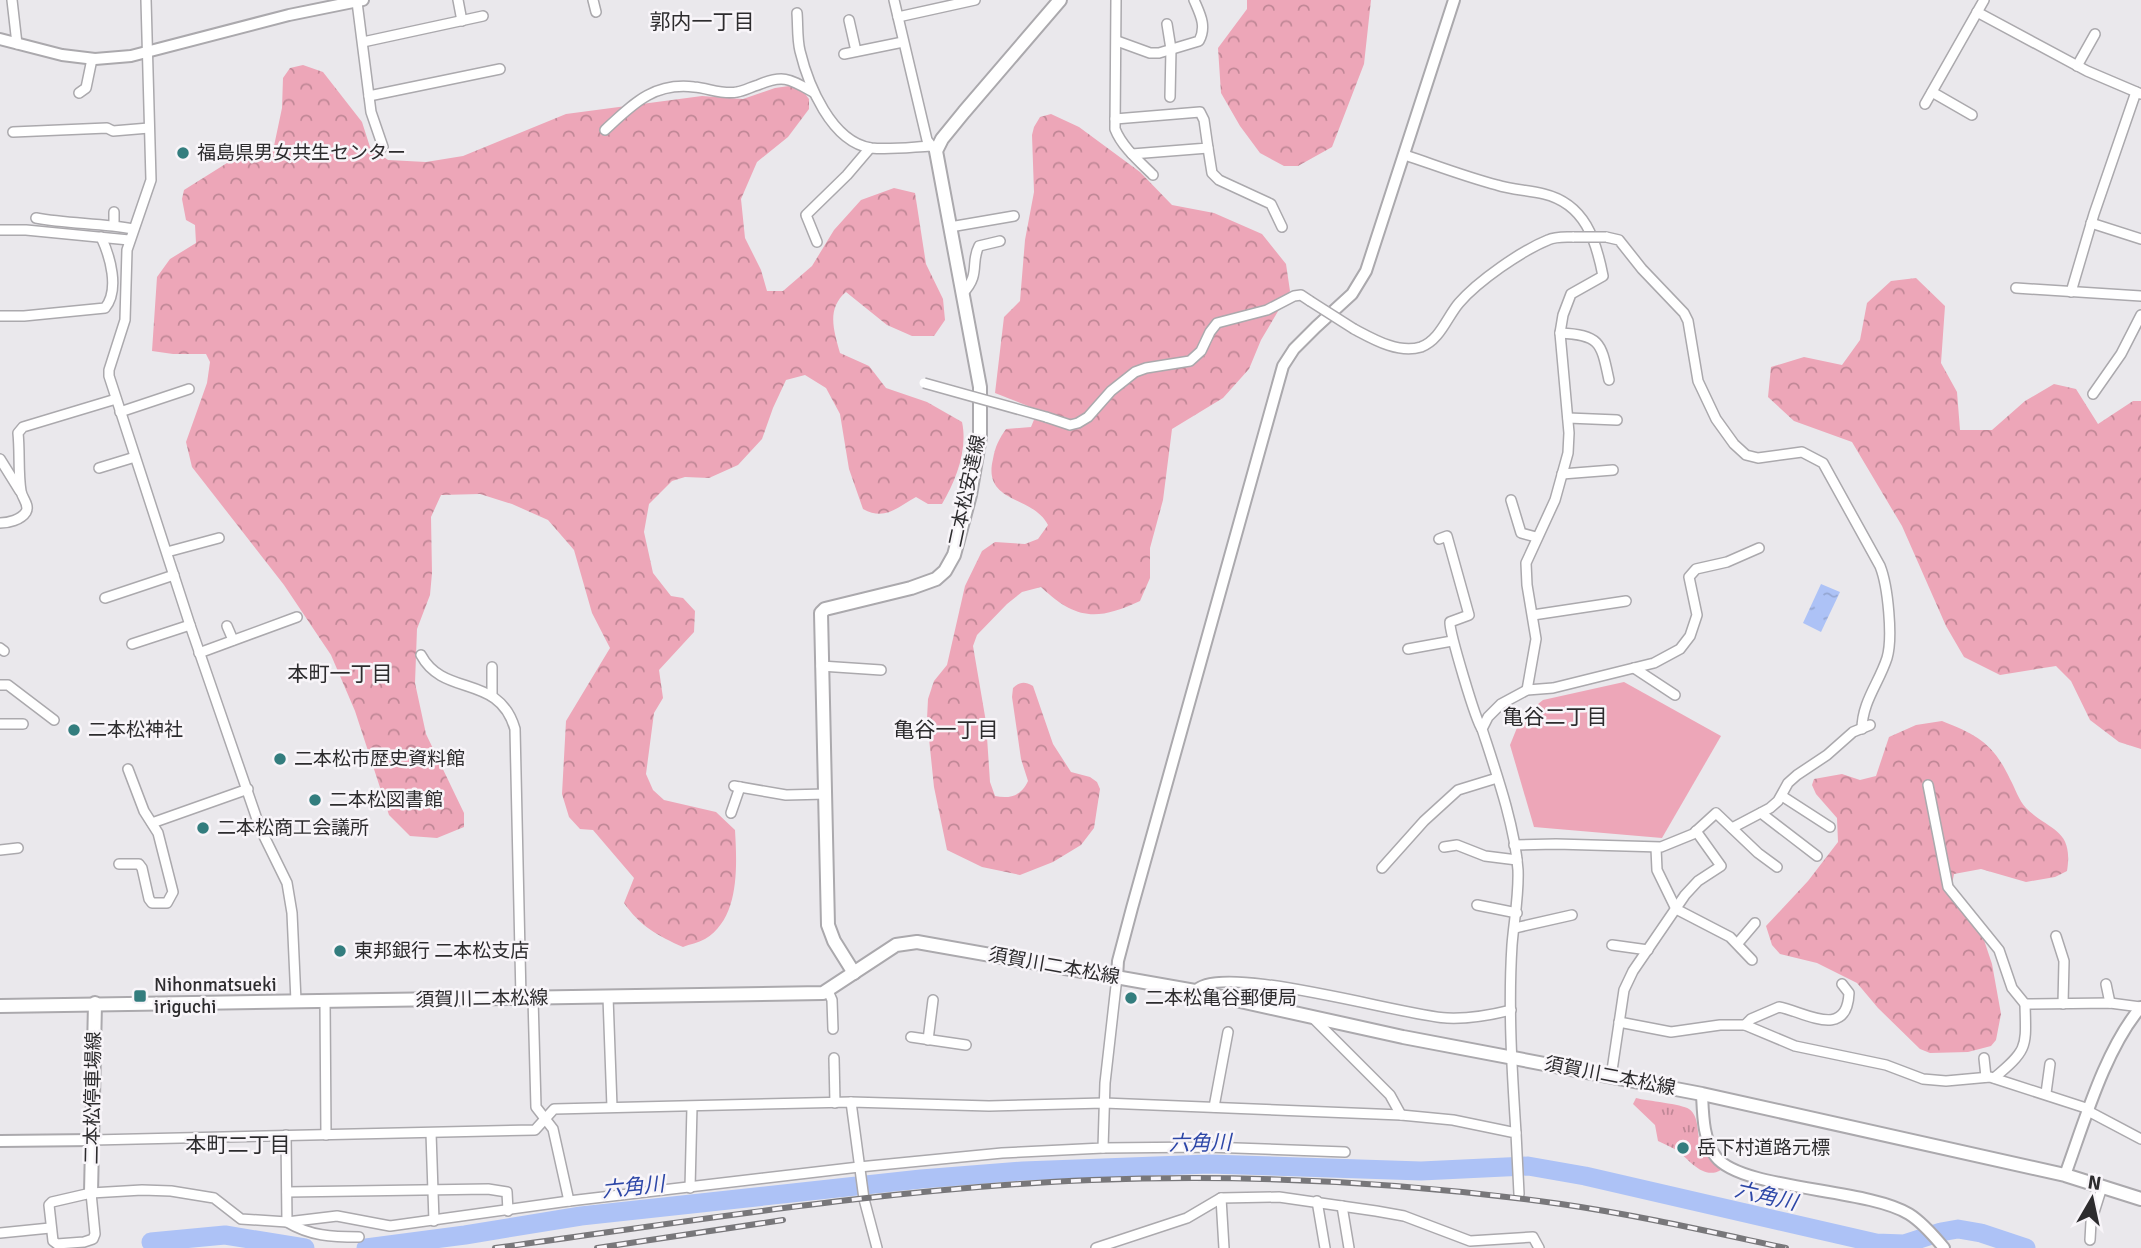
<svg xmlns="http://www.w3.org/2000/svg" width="2141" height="1248" viewBox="0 0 2141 1248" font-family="Signika,'Noto Sans JP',sans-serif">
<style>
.grass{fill:url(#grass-tufts)}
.forest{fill:url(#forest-crowns)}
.garden{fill:#eda6b8}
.water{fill:url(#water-ripples)}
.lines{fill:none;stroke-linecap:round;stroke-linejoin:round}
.river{stroke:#adc2f6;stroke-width:19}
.minor-casing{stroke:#aba9ad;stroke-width:12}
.tertiary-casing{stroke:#aba9ad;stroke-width:14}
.secondary-casing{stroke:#aba9ad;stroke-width:16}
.minor{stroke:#fff;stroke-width:9}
.tertiary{stroke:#fff;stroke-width:10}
.secondary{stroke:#fff;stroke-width:12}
.rail-casing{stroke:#78777a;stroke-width:6}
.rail{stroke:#f8f5f9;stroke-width:3.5;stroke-dasharray:10;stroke-linecap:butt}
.minor-bridge-casing{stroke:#aba9ad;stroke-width:12;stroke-linecap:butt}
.minor-bridge{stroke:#fff;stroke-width:9}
.poi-dot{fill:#337d7e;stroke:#f8f5f9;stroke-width:2.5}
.labels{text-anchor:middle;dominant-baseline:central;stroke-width:5;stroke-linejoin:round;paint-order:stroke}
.poi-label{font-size:19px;fill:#2d2c2e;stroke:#f8f5f9;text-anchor:start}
.street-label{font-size:19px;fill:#2d2c2e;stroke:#f8f5f9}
.neighbourhood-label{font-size:21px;fill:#2d2c2e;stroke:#f8f5f9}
.water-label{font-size:21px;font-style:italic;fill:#2d47a7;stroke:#f8f5f9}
</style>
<defs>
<pattern id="grass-tufts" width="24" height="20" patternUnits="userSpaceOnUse" patternTransform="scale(1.75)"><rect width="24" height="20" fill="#eda6b8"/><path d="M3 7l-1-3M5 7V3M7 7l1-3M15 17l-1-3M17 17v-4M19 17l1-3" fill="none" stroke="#c08796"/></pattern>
<pattern id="forest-crowns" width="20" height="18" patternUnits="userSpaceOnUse" patternTransform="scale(1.75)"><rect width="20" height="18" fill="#eda6b8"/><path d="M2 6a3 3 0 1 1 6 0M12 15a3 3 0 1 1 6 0" fill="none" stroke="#c08796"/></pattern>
<pattern id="water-ripples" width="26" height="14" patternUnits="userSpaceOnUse" patternTransform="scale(1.75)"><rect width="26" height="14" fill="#adc2f6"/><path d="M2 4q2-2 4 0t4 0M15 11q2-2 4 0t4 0" fill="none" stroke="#95a7d3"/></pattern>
</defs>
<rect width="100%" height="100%" fill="#eae8ec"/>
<path class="grass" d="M1636,1098c11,3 46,6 53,11 11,8 7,24 12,36 4,10 12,18 20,25 -17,10 -31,-9 -43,-19 -6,-4 -14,-7 -20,-10l-3,-16 -22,-21z"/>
<g class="forest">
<polygon points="1247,0 1371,0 1364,64 1332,147 1298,166 1284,166 1260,153 1240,126 1221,93 1218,48 1247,9"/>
<path d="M303,65l20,7 39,50 8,25 18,13 38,2 37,-6 103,-42 136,-18 41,3 32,-11 14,-2 14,5 6,8v10l-21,28 -31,25 -16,37 4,39 16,32 6,21h16l29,-25 22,-36 27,-30 33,-12 21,5 11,71 17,35 2,21 -11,16h-22l-25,-11 -41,-33c-20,17 -12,39 -6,61l29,13 17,22 41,14 35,20c6,27 -6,59 -20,82h-14l-12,-7c-20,11 -31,24 -53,12l-14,-40 -9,-55 -14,-26 -21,-13 -19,5 -13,28 -11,31 -24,26 -29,13 -24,-1 -13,4 -23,23 -5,28 9,41 18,23 12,2 12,13 -1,21 -35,38 4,28 -9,15 -8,61 7,16 11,10 52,12 19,18c2,36 5,88 -30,109 -7,4 -15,5 -22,8 -25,-11 -43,-21 -59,-44l10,-25 -41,-48 -13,-1 -11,-12 -7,-23 4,-73 44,-73 -18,-35 -18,-63 -26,-30 -36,-16 -32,-10 -39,1 -10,22 1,56 -2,22 -13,34 -2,54 11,51 38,79v14l-27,11 -27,-2 -21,-21 -34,-104 -24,-56 -47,-70 -92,-118 -6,-25 21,-59 3,-21 -4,-8h-33l-21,-3 5,-74 13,-18 26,-16 -1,-18 -9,-5 -4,-21 2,-9 43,-27 25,-4 22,-13 8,-38 1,-30 7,-10z"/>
<path d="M1051,114l28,13 61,45 32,33 42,8 48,21 24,30 4,27 -29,49 -12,29 -26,29 -51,31 -9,71 -13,48v30l-10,23c-43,20 -64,19 -99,-14l-19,5 -15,12 -30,31 -4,11 13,76 4,60 5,14c15,3 26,0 33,-15l-7,-22 -9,-62 1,-9c7,-6 11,-7 20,-2l20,58 18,28 19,5 7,5 3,7 -6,39 -13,17 -28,17 -33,13 -38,-8 -35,-17 -13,-63 -7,-68 1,-20 6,-18 13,-16 18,-79 17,-35 13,-9 30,2 13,-5 10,-14c-15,-30 -66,-21 -55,-66 2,-12 6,-20 13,-30l25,-2 7,-17 -43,-17 9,-76 16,-16 5,-61 9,-48 -2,-57 2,-8 6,-10z"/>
<polygon points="1916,278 1945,306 1941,363 1957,392 1960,430 1992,430 2025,401 2054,384 2076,389 2098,424 2133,401 2141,401 2141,749 2119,742 2090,720 2071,681 2056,666 2000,675 1964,657 1946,626 1902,526 1852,442 1794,421 1768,397 1771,367 1804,357 1842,365 1860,340 1867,303 1891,281"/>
<path d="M1942,721c35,14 51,22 68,58 5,9 9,22 16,29 23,23 48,20 41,63l-12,6 -29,5 -45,-13 -27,5 -2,10 28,44 12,36 9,50 -5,26 -5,6 -23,6 -38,1 -10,-4 -42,-41 -21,-25 -40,-20 -37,-9 -8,-9 -6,-19 42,-45 30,-39 -1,-24 -21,-24 -4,-9 2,-6 28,-5 18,6 16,-4 13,-39 27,-12z"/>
</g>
<polygon class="garden" points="1624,682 1721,736 1662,838 1534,827 1510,745 1521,718 1543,700"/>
<polygon class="water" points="1821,584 1840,592 1821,632 1803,623"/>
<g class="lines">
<g class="river">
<polyline points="151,1242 225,1235 305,1248"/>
<polyline points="366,1248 465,1235 581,1216 921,1179 1023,1171 1209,1164 1421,1171 1528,1166 1585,1176 1876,1243 1904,1244 1941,1232 1958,1229 1981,1233 2026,1248"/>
</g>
<defs>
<g id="minor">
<polyline points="12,0 17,44"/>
<polyline points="146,0 151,180 127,250 125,320 109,370 109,376 190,625 260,828 287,883 292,913 296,1001"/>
<polyline points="458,0 462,21"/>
<polyline points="593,0 596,12"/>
<polyline points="894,0 927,140 934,149"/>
<path d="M1116,0l-1,129c7,18 25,33 38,46"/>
<polyline points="357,2 371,112 383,147"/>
<polyline points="1977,12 2087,71 2141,94"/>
<path d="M797,13c1,12 0,26 3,38 8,33 31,91 71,97 19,2 41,-1 60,-2"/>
<polyline points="898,17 975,0"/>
<polyline points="849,20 856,51"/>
<polyline points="1167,24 1171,49 1170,97"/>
<path d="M1117,41l33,12h9l40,-12c8,-15 1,-27 -5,-41"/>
<polyline points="363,42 483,16"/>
<polyline points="844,54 903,42"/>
<polyline points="2077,66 2095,34"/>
<polyline points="1932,92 1972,115"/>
<polyline points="79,93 86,88 92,59"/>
<polyline points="369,96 500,69"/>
<polyline points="1925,104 1984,0"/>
<polyline points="1115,119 1200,112 1204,120 1208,148 1132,154"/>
<path d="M605,130c27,-25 48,-48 89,-43 14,1 29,8 43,5 7,-1 14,-5 21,-7 25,-11 32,-6 55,7"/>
<polyline points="13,132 107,128 113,131 149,128"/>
<polyline points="1208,148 1212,173 1219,180 1271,204 1282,227"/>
<path d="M1405,155c30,10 61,22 92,30 15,5 32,5 47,9 41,10 52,46 59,82l-32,18 -8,21 -3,18 9,100 -1,20 -13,47 -29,63 1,22 9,54 -9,51"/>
<path d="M36,218c32,6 65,5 97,11"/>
<polyline points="2091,223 2141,239"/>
<polyline points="114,225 114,212"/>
<polyline points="950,227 1014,216"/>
<polyline points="0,230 26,230 129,240"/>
<path d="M1606,237l13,3 23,29 42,44 4,8 10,60 18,38 18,25 12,11 12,3 44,-6 21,11 57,103c8,20 13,72 7,92 -8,25 -25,44 -25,71"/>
<polyline points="817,242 806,215 847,175 870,148"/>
<polyline points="2016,288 2141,296"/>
<polyline points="2071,292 2094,214 2136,92"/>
<path d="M963,293c18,-19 7,-30 16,-47l21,-5"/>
<path d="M0,316h24l81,-8c15,-18 5,-52 -4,-71"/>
<path d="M1354,329c19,10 44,25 67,18 19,-7 26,-30 38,-44 19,-22 62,-52 89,-63 8,-4 17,-3 26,-3"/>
<path d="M1560,333c41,2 41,10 49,47"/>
<polyline points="2093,394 2121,354 2141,315"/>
<polyline points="120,412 189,389"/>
<polyline points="1046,417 1070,425 1078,423 1088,417 1111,391 1135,372 1146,368 1190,361 1201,351 1210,332 1217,323 1267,310 1294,296 1301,295 1310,301"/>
<polyline points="1568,418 1617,420"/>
<polyline points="0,459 20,491"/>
<polyline points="99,468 135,457"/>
<polyline points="1562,474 1613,470"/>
<polyline points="1511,500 1521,533 1536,537"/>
<path d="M0,523c8,0 21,-3 26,-11 4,-7 -4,-14 -5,-21 -3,-18 -1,-39 -3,-58l5,-6 93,-28"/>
<path d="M1439,539l8,-3 22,79 -19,7c-1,9 26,100 32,107"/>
<polyline points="167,552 219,538"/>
<polyline points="105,598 174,575"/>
<polyline points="1533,615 1626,601"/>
<polyline points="227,626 233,640"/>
<polyline points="132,644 190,625"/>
<polyline points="0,648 4,651"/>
<polyline points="1408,649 1452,641"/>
<polyline points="199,653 297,617"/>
<path d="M421,655c23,43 78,18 94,74l6,269"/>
<polyline points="821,666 881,670"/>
<polyline points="492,667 492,696"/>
<polyline points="1634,668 1675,695"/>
<polyline points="0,685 8,685 54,720"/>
<polyline points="0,724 23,724"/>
<polyline points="1928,785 1948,887 1999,950 2012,988 2025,1004"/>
<polyline points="734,786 786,795 826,794"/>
<polyline points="1782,796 1830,827"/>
<polyline points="731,813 740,787"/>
<polyline points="1761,813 1817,856"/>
<polyline points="152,823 248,789"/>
<polyline points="1732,828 1770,808 1778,801 1788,783 1797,775 1827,755 1853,732 1870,725"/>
<polyline points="1514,845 1556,844 1661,847 1693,834 1716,813 1758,853 1777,867"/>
<polyline points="1444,847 1457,845 1485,856 1517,860"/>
<polyline points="1656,848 1657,870 1676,909 1730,937 1752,960"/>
<polyline points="0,850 18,848"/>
<polyline points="119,864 139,864 142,868 149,899 152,903 167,903 173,892 158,833 144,811 128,769"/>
<polyline points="1382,868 1424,821 1458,790 1497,778"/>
<polyline points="1477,905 1517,913"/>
<polyline points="1515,928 1572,915"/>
<polyline points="2056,936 2064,961 2063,1004"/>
<polyline points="1738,943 1755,923"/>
<polyline points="1612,945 1648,950"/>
<polyline points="2106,984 2110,1003"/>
<polyline points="828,991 832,1000 833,1029"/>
<path d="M1195,991c21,-31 213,26 252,27 21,1 44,-3 64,-8"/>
<polyline points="608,997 612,1107"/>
<polyline points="533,998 536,1107 553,1129 569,1201"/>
<polyline points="325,1001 326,1135"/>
<polyline points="1314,1019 1390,1095 1401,1115"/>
<polyline points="1619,1022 1671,1032 1720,1025 1745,1025 1795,1046 1886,1065 1923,1079 1946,1081 1990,1077 2089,1109"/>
<path d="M1745,1025l6,-6 28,-12c24,4 68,34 70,-14l-7,-9"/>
<polyline points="911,1037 966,1045"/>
<polyline points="928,1040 933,1000"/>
<polyline points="834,1058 835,1103"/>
<polyline points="1984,1058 1986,1077"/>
<polyline points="1611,1077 1624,990 1633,971 1685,895 1698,881 1721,866 1696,831"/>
<path d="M1994,1078c35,-29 32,-31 31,-74l85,-1 31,4"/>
<polyline points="2046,1093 2050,1064"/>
<polyline points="851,1102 864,1199 877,1248"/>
<polyline points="1214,1107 1228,1032"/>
<polyline points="2088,1111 2141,1139"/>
<polyline points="431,1133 434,1221"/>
<path d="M1516,1133c-4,-62 -8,-125 -4,-188 2,-25 7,-49 6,-75 -3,-44 -22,-98 -36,-141l6,-12 13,-13 26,-14 26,-2 101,-25 26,-14 10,-13 7,-21 -8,-38 7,-8 31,-7 32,-14"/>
<path d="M286,1135l1,87c23,14 45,15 72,15"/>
<polyline points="93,1140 535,1130 554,1109 851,1102 989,1106 1104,1103 1401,1115 1453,1120 1516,1133 1519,1194"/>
<polyline points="1103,1148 1207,1147 1345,1152"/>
<polyline points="690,1188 692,1107"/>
<polyline points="287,1192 488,1189 507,1192 508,1211"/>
<polyline points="91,1193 95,1234 93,1239 84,1242 57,1244 53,1241 49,1205 52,1202 91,1193 142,1190 171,1191 214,1198 241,1219 287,1222 337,1216 390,1226 569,1201 859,1167 1002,1153 1103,1148 1105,1083 1117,977"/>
<polyline points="1221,1198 1224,1248"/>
<polyline points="1317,1201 1325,1248"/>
<polyline points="1342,1206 1349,1248"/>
<polyline points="0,1233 50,1228"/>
<polyline points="2090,1240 2091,1222 2102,1187"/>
<polyline points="1096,1248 1187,1218 1221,1198 1279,1197 1376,1211 1404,1216 1470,1241 1533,1237 1539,1248"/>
</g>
<g id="tertiary">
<polyline points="0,39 62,55 95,59 131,56 289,15 363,0"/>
<polyline points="1117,977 1118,961 1132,908 1283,366 1294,349 1316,327 1352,294 1366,271 1454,0"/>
<path d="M1702,1094c1,20 1,46 14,63 26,33 151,31 193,57 13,8 25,22 35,34"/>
<polyline points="0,1141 93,1140"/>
<path d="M2065,1175c19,-52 40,-126 76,-168"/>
</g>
<g id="secondary">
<polyline points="854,973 834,941 828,925 821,613 825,609 911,588 936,579 945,571 954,555 970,495 980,437 980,387 936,151 942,139 964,112 1060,0"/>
<polyline points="0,1006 823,993 896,945 917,942 1195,991 1403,1037 1702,1094 2065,1175 2141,1199"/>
<polyline points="91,1193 95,1003"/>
</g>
</defs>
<use href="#minor" class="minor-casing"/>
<use href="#tertiary" class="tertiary-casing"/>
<use href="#secondary" class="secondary-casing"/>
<use href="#minor" class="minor"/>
<use href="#tertiary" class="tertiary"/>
<use href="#secondary" class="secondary"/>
<defs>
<g id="rail">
<path d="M495,1248c197,-27 398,-60 597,-68 156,-6 314,2 469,24 76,11 150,28 225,44"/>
<polyline points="597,1248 783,1220"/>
</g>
</defs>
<use href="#rail" class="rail-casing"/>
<use href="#rail" class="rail"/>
<defs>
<g id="minor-bridge">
<polyline points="1574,237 1606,237"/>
<polyline points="1310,301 1354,329"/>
<polyline points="924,383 1046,417"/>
</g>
</defs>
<use href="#minor-bridge" class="minor-bridge-casing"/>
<use href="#minor-bridge" class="minor-bridge"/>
</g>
<g class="poi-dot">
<circle cx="183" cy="153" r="7"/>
<circle cx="74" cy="730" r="7"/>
<circle cx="280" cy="759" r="7"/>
<circle cx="315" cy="800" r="7"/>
<circle cx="203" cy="828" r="7"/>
<circle cx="340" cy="951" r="7"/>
<rect x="133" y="989" width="14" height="14" rx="3.5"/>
<circle cx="1131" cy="998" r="7"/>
<circle cx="1683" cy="1148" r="7"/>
</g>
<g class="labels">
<g class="poi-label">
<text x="197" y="153">福島県男女共生センター</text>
<text x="88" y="730">二本松神社</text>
<text x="294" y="759">二本松市歴史資料館</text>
<text x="329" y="800">二本松図書館</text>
<text x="217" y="828">二本松商工会議所</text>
<text x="354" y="951">東邦銀行 二本松支店</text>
<text x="154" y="985">Nihonmatsueki<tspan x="154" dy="22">iriguchi</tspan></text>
<text x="1145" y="998">二本松亀谷郵便局</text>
<text x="1697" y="1148">岳下村道路元標</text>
</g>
<g class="street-label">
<text transform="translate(967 491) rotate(-78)">二本松安達線</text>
<text transform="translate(1054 966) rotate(10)">須賀川二本松線</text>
<text transform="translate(482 999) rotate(-1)">須賀川二本松線</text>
<text transform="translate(1610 1076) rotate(11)">須賀川二本松線</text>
<text transform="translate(93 1098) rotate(-89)">二本松停車場線</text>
</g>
<g class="neighbourhood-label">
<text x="702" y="22">郭内一丁目</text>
<text x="340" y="674">本町一丁目</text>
<text x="1555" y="717">亀谷二丁目</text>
<text x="946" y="730">亀谷一丁目</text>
<text x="238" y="1145">本町二丁目</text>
</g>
<g class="water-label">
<text transform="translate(1200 1143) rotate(-1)">六角川</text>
<text transform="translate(633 1187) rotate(-6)">六角川</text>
<text transform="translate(1766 1196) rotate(13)">六角川</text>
</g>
</g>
<g transform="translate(2092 1199) rotate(9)" stroke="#f8f5f9" stroke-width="5" paint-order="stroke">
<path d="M0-5L12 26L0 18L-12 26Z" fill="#2d2c2e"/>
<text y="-10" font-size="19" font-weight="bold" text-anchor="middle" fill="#2d2c2e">N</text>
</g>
</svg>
